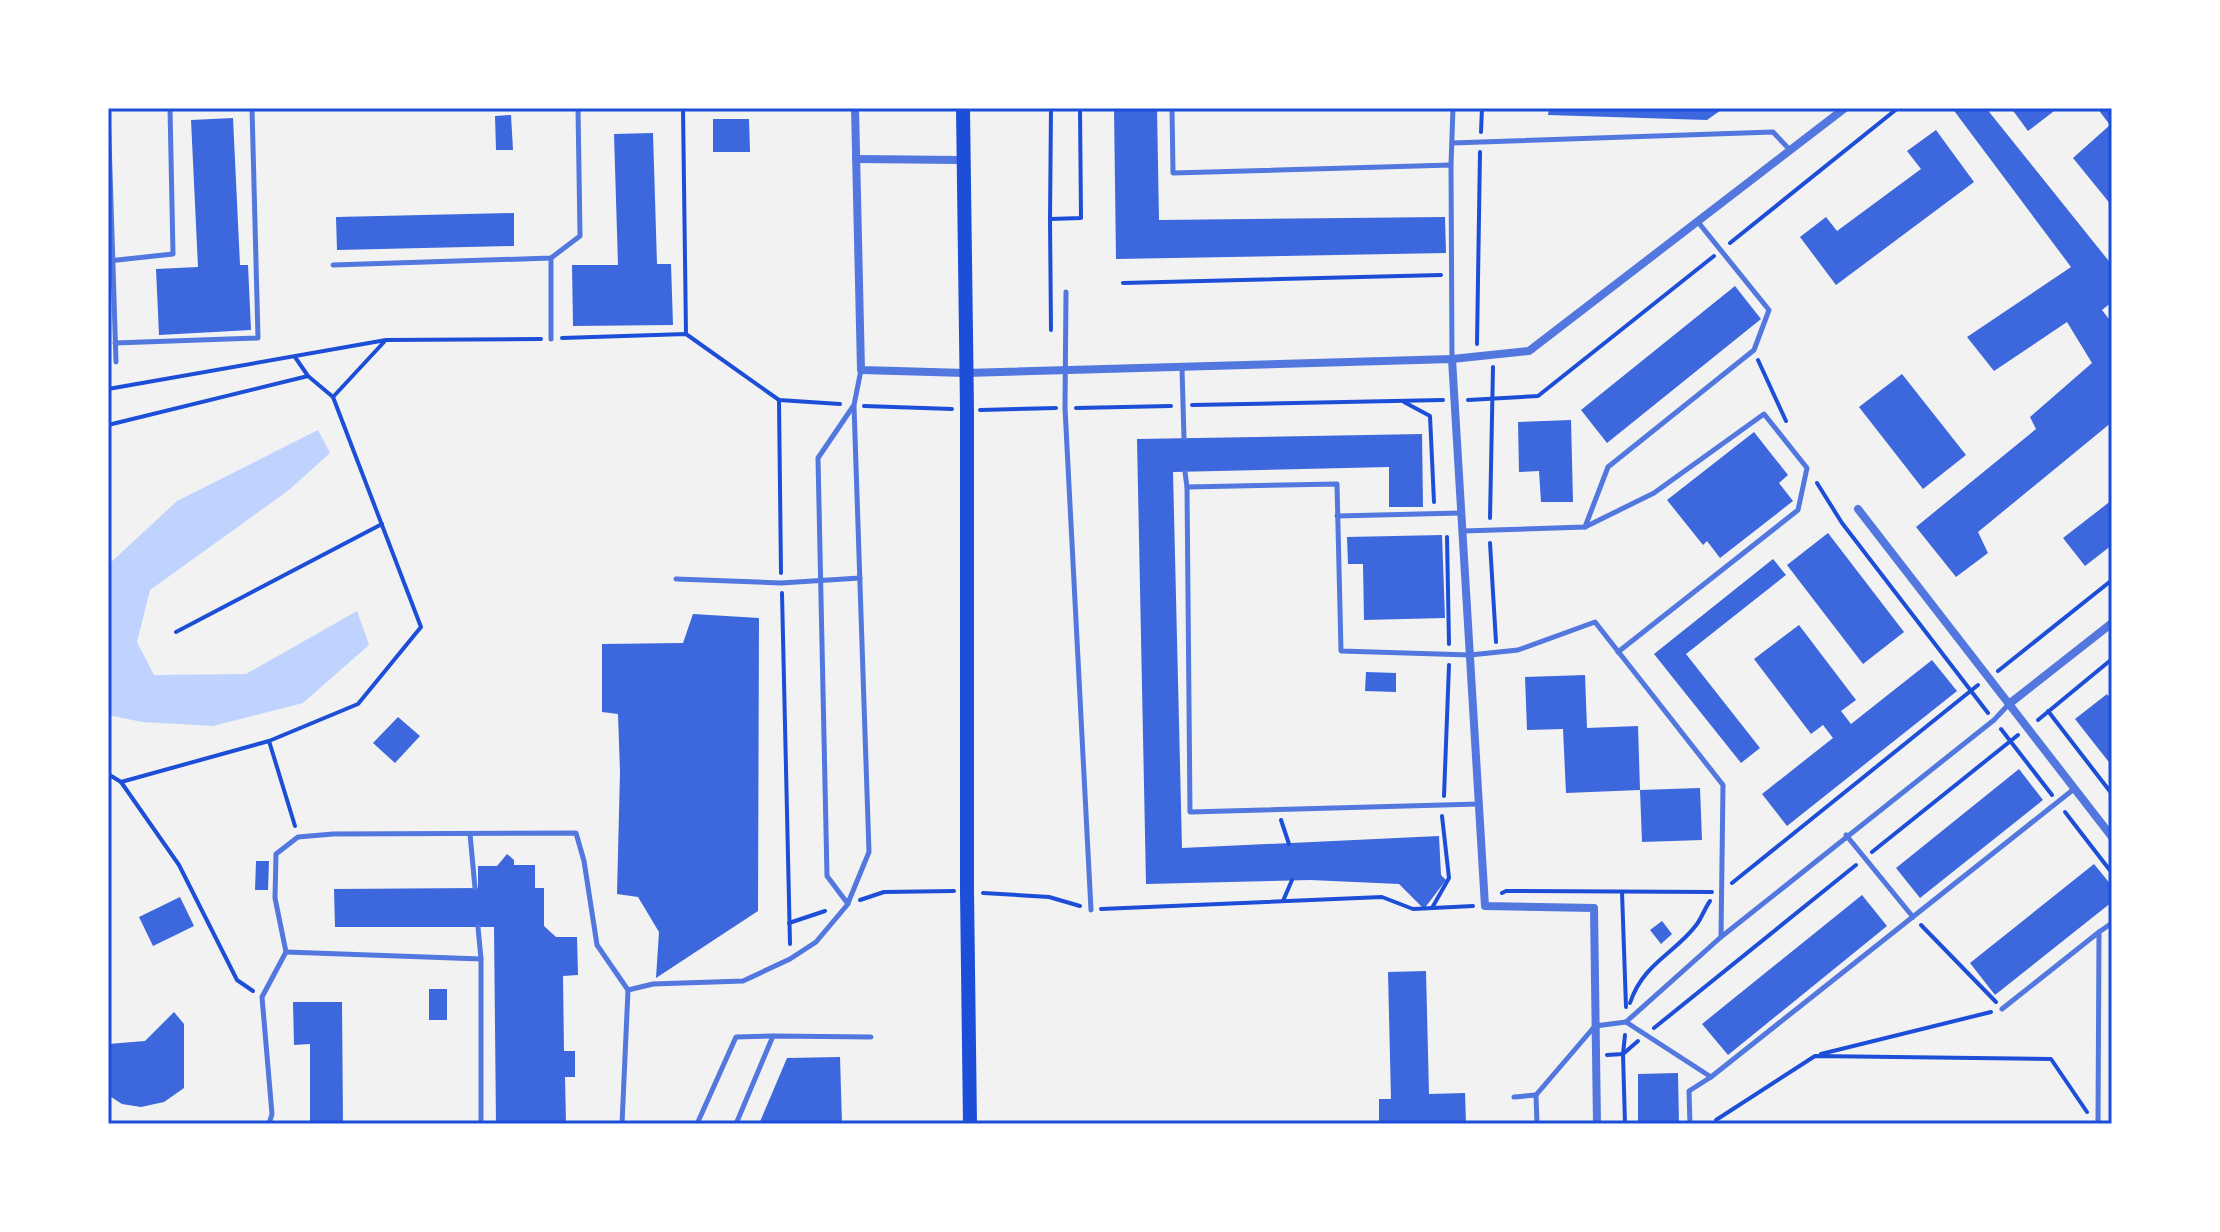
<svg xmlns="http://www.w3.org/2000/svg" width="2220" height="1232" viewBox="0 0 2220 1232" font-family="Lato,sans-serif">
<style>
.water{fill:#bfd3fe}
.building{fill:#3d67dc}
.lines{fill:none;stroke-linecap:round;stroke-linejoin:round}
.path{stroke:#1d4ed8;stroke-width:4}
.service{stroke:#5277de;stroke-width:5}
.minor{stroke:#5277de;stroke-width:8}
.secondary{stroke:#1d4ed8;stroke-width:14}
.neatline{fill:none;stroke:#1d4ed8;stroke-width:3}
</style>
<rect width="100%" height="100%" fill="#f2f2f2"/>
<polygon class="water" points="318,430 330,453 289,490 150,590 137,642 154,675 246,674 357,611 369,645 303,703 213,726 142,722 108,715 108,565 177,501"/>
<g class="building">
<polygon points="1114,108 1157,108 1159,220 1445,217 1446,253 1116,259"/>
<polygon points="1549,108 1724,108 1707,120 1548,115"/>
<polygon points="1952,108 1986,108 2112,265 2112,302 2102,310 2112,323 2112,422 1978,532 1988,553 1956,577 1916,527 2036,429 2030,417 2092,363 2067,322 1994,371 1967,337 2071,267"/>
<polygon points="2011,108 2058,108 2028,131"/>
<polygon points="2097,108 2112,108 2112,206 2073,158 2110,125"/>
<polygon points="511,115 513,150 496,150 495,116"/>
<polygon points="233,118 240,265 248,265 251,330 159,335 156,269 198,267 191,120"/>
<polygon points="713,119 749,119 750,152 713,152"/>
<polygon points="1936,130 1974,182 1836,285 1800,237 1826,217 1837,231 1921,169 1907,151"/>
<polygon points="653,133 657,264 671,264 673,325 573,326 572,265 618,265 614,134"/>
<polygon points="514,213 514,246 337,250 336,217"/>
<polygon points="1735,286 1761,319 1607,443 1581,410"/>
<polygon points="1902,374 1966,455 1923,489 1859,407"/>
<polygon points="1571,420 1573,502 1541,502 1539,471 1519,472 1518,422"/>
<polygon points="1754,432 1788,475 1779,483 1793,501 1720,558 1707,541 1703,545 1667,500"/>
<polygon points="1422,434 1423,507 1389,507 1389,467 1173,472 1182,848 1439,836 1441,875 1446,880 1424,909 1399,884 1310,880 1146,884 1137,439"/>
<polygon points="2112,500 2112,545 2085,566 2063,538"/>
<polygon points="1828,533 1904,632 1863,664 1787,565"/>
<polygon points="1442,535 1445,618 1364,620 1363,564 1348,564 1347,537"/>
<polygon points="1773,559 1786,575 1686,654 1760,748 1741,763 1654,654"/>
<polygon points="693,614 759,618 758,911 656,978 659,932 638,897 617,894 620,772 618,714 602,712 602,644 683,643"/>
<polygon points="1799,625 1856,700 1841,711 1851,724 1932,660 1957,691 1787,826 1762,794 1833,738 1823,725 1811,734 1754,659"/>
<polygon points="1366,672 1396,673 1396,692 1365,691"/>
<polygon points="1585,675 1587,728 1638,726 1640,790 1566,793 1563,729 1527,730 1525,677"/>
<polygon points="2107,694 2112,701 2112,766 2075,719"/>
<polygon points="398,717 420,736 395,763 373,743"/>
<polygon points="2019,769 2043,800 1920,898 1896,868"/>
<polygon points="1700,788 1702,840 1642,842 1640,790"/>
<polygon points="507,854 514,860 514,865 535,865 535,888 544,888 544,926 556,937 577,937 578,975 563,976 564,1051 575,1051 575,1077 565,1077 566,1124 496,1124 494,927 335,927 334,889 478,888 478,866 497,866"/>
<polygon points="256,861 269,861 268,890 255,890"/>
<polygon points="2094,864 2112,886 2112,902 1995,995 1970,963"/>
<polygon points="1862,895 1887,926 1728,1055 1702,1024"/>
<polygon points="180,897 194,926 153,946 139,917"/>
<polygon points="1662,921 1672,934 1661,944 1650,930"/>
<polygon points="1426,971 1429,1094 1465,1093 1466,1124 1379,1124 1379,1099 1391,1099 1388,972"/>
<rect x="429" y="989" width="18" height="31"/>
<polygon points="293,1002 342,1002 343,1124 310,1124 310,1044 294,1045"/>
<polygon points="174,1012 184,1024 184,1088 164,1102 141,1107 122,1104 108,1095 108,1044 145,1041"/>
<polygon points="840,1057 842,1124 759,1124 787,1058"/>
<polygon points="1678,1073 1679,1124 1638,1124 1638,1074"/>
</g>
<g class="lines">
<g class="path">
<polyline points="683,108 686,334"/>
<polyline points="1051,108 1050,219 1081,218 1080,108"/>
<polyline points="1481,132 1482,108"/>
<polyline points="1050,219 1051,330"/>
<polyline points="1730,243 1898,108"/>
<polyline points="1123,283 1441,275"/>
<polyline points="562,338 686,334 779,400 840,404"/>
<polyline points="1477,344 1480,152"/>
<polyline points="295,357 308,376 333,397"/>
<polyline points="1758,360 1786,421"/>
<polyline points="108,389 386,340 541,339"/>
<polyline points="1468,400 1538,396 1714,256"/>
<polyline points="779,401 781,573"/>
<polyline points="1404,402 1430,416 1434,502"/>
<polyline points="1192,405 1443,400"/>
<polyline points="864,406 952,409"/>
<polyline points="1076,408 1171,406"/>
<polyline points="980,410 1056,408"/>
<polyline points="108,425 308,376"/>
<polyline points="1817,483 1842,523 1988,713"/>
<polyline points="1490,518 1493,367"/>
<polyline points="1447,537 1449,644"/>
<polyline points="1490,543 1496,642"/>
<polyline points="782,593 790,944"/>
<polyline points="176,632 382,524"/>
<polyline points="1998,671 2112,580"/>
<polyline points="2048,711 2112,794"/>
<polyline points="2038,720 2112,659"/>
<polyline points="2001,729 2052,795"/>
<polyline points="269,741 295,826"/>
<polyline points="108,774 121,782 179,865 237,980 253,991"/>
<polyline points="121,782 269,741 358,704 421,627 333,397 384,342"/>
<polyline points="1444,796 1449,665"/>
<polyline points="2065,812 2112,873"/>
<polyline points="1281,820 1289,844"/>
<polyline points="1872,852 2018,735"/>
<polyline points="1732,883 1978,685"/>
<polyline points="1622,892 1626,1007"/>
<polyline points="983,893 1049,897 1080,906"/>
<polyline points="1502,893 1506,891 1712,892"/>
<polyline points="860,900 884,892 954,891"/>
<polyline points="1283,901 1292,880"/>
<polyline points="1432,908 1449,878 1442,816"/>
<polyline points="1101,909 1382,897 1413,909 1473,906"/>
<polyline points="789,923 825,911"/>
<polyline points="1921,925 1996,1002"/>
<path d="M1630,1003c13,-40 46,-50 67,-79 5,-7 8,-16 13,-23"/>
<polyline points="1654,1028 1856,865"/>
<polyline points="1821,1054 1991,1012"/>
<polyline points="1607,1055 1623,1054 1625,1035"/>
<polyline points="1625,1124 1623,1054 1638,1041"/>
<polyline points="1716,1124 1716,1120 1815,1056 2051,1059 2087,1112"/>
</g>
<g class="service">
<polyline points="108,108 116,362"/>
<polyline points="1172,108 1173,173 1451,165 1452,358"/>
<polyline points="1452,143 1773,132 1790,150"/>
<polyline points="1451,165 1453,108"/>
<polyline points="551,258 551,339"/>
<polyline points="108,261 173,254 170,108"/>
<polyline points="333,265 551,258 580,236 578,108"/>
<polyline points="1066,292 1065,408 1091,910"/>
<polyline points="115,343 258,338 252,108"/>
<polyline points="1182,368 1184,438"/>
<polyline points="1185,472 1187,487"/>
<polyline points="1337,516 1461,513"/>
<polyline points="1585,527 1654,493 1764,414 1807,468 1798,510 1618,652"/>
<polyline points="1463,531 1585,527 1608,467 1754,350 1769,310 1698,222"/>
<polyline points="676,579 781,583 860,578"/>
<polyline points="1479,804 1190,812 1187,487 1337,484 1341,651 1470,655 1518,650 1595,622 1723,785 1721,937"/>
<polyline points="470,834 475,888"/>
<polyline points="1846,835 1913,917"/>
<polyline points="848,903 869,852 854,406"/>
<polyline points="478,927 481,959"/>
<polyline points="286,952 481,959 481,1124"/>
<polyline points="2002,1009 2099,932"/>
<polyline points="1626,1022 1711,1077 2074,789"/>
<polyline points="1514,1097 1536,1095"/>
<polyline points="269,1124 272,1114 262,997 286,952 275,898 276,854 298,837 333,834 576,833 584,861 597,945 628,990 653,984 743,981 790,959 816,942 848,904 827,876 818,458 854,405 861,370"/>
<polyline points="622,1124 628,990"/>
<polyline points="697,1124 736,1037 773,1036"/>
<polyline points="736,1124 773,1036 871,1037"/>
<polyline points="1537,1124 1536,1095 1595,1026 1626,1022 1721,937 1994,720 2009,704"/>
<polyline points="1690,1124 1689,1091 1711,1077"/>
<polyline points="2098,1124 2099,932 2112,923"/>
</g>
<g class="minor">
<polyline points="855,108 861,370 966,373 1452,359 1485,906 1594,908 1597,1124"/>
<polyline points="856,159 962,160"/>
<polyline points="1452,359 1529,351 1845,108"/>
<polyline points="1858,509 2112,837"/>
<polyline points="2009,704 2112,623"/>
</g>
<polyline class="secondary" points="963,108 967,410 967,891 970,1124"/>
</g>
<rect width="2220" height="1232" fill="none" stroke="#ffffff" stroke-width="220"/>
<rect x="110" y="110" width="2000" height="1012" class="neatline"/>
</svg>
